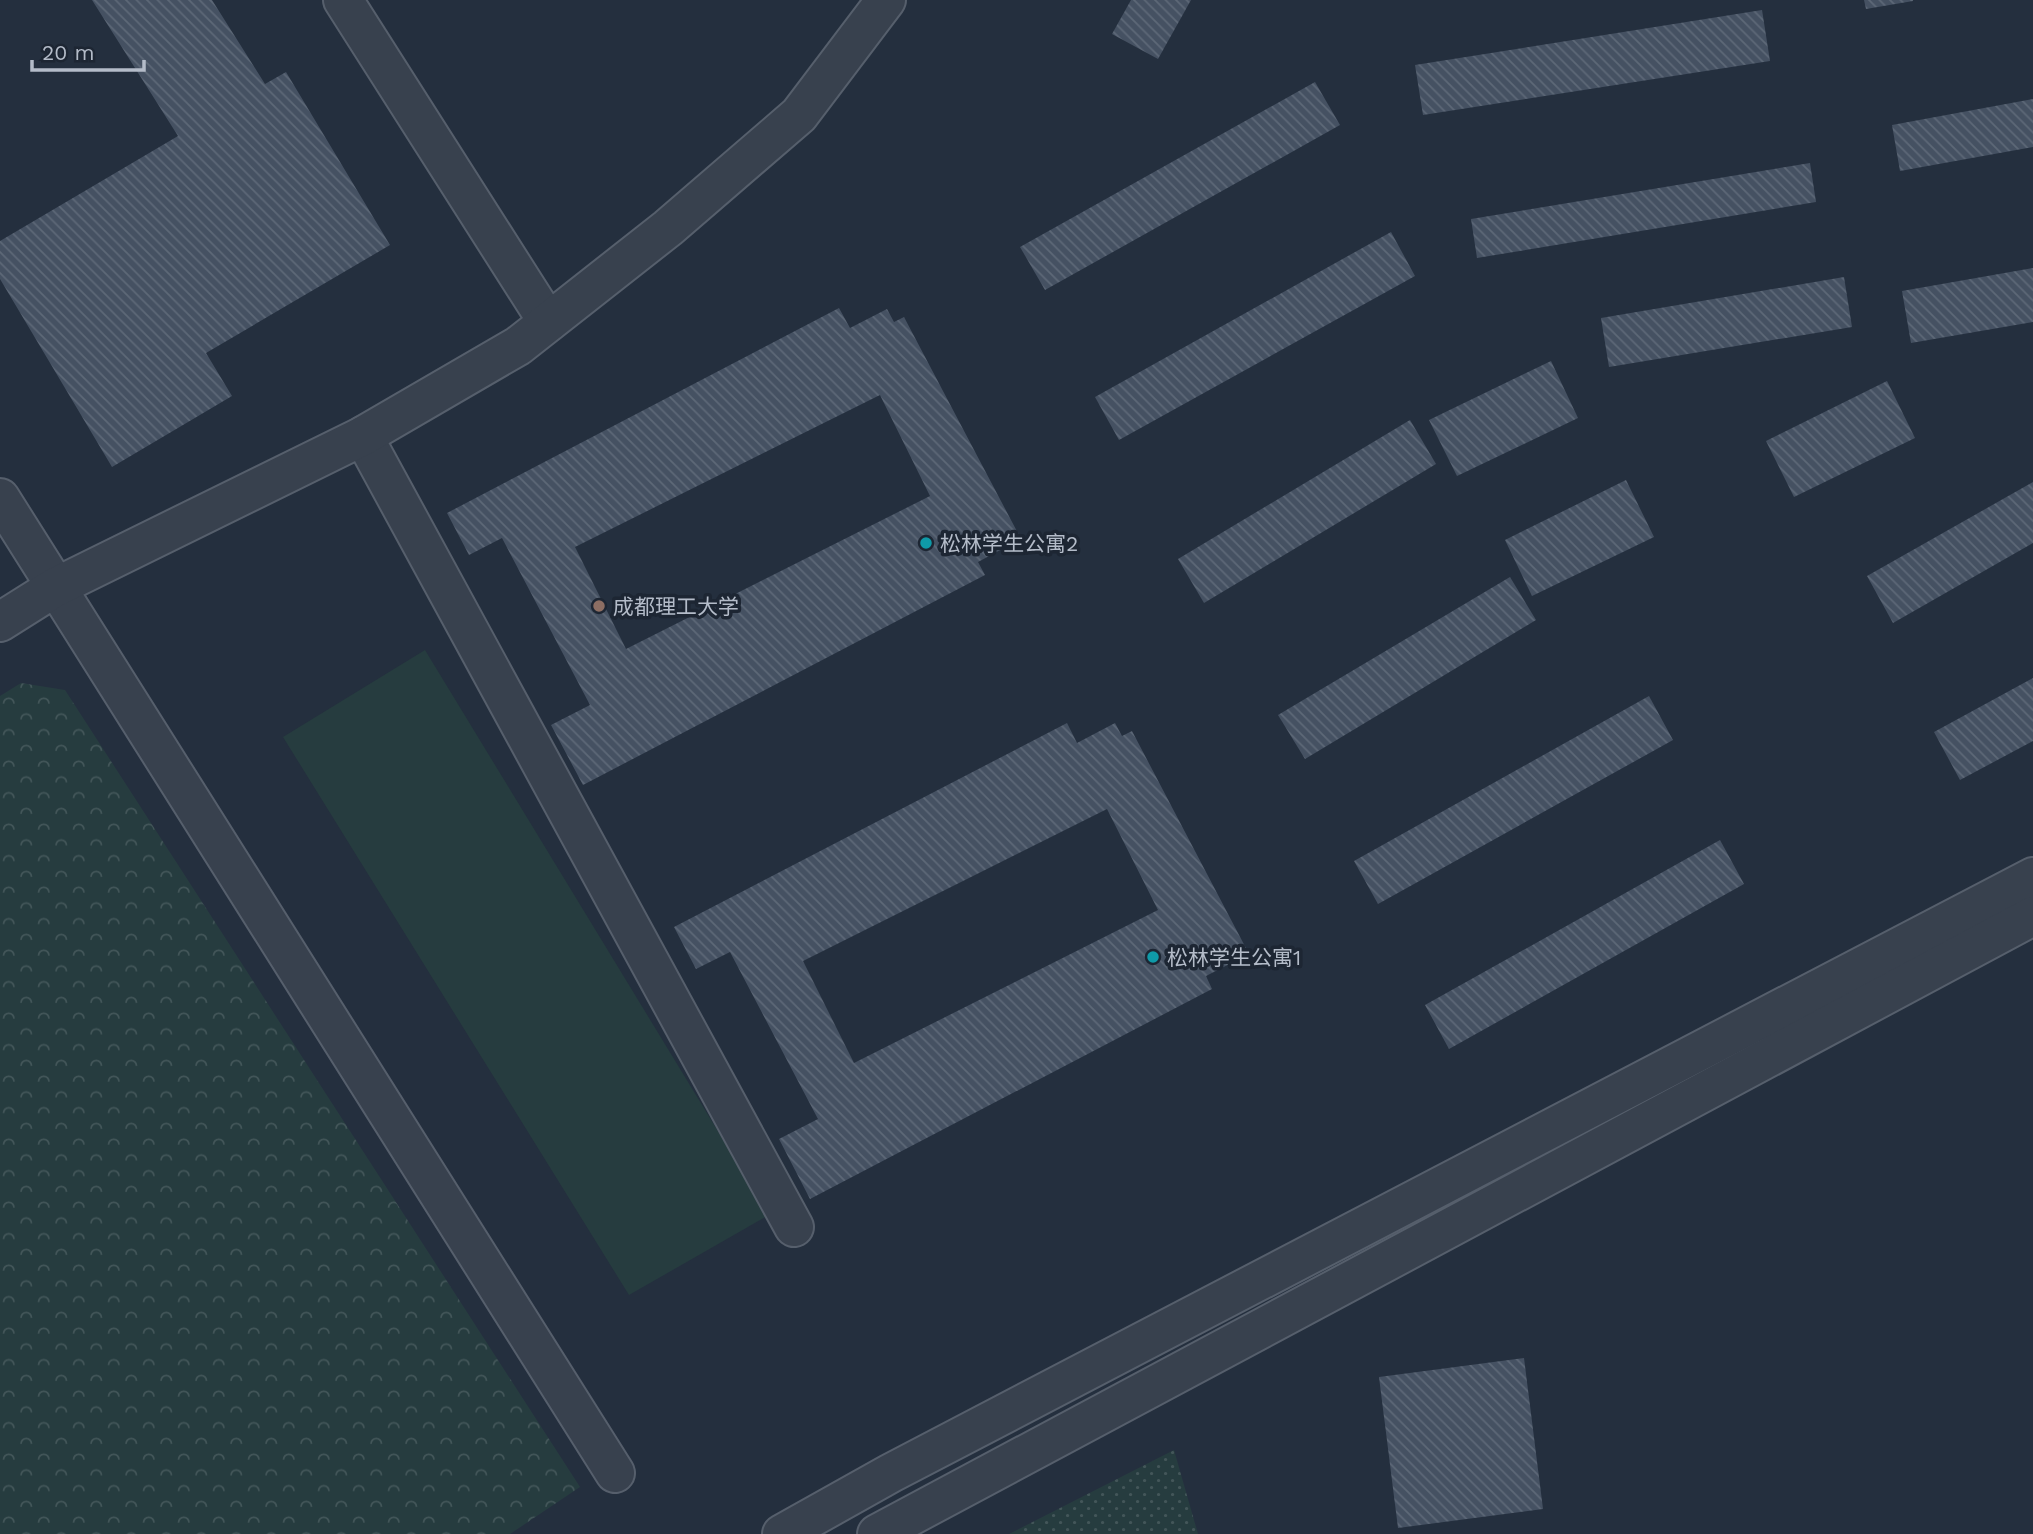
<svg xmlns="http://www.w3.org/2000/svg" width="2033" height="1534" viewBox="0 0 2033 1534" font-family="'Work Sans','Noto Sans SC',sans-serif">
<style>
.green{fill:#263c3f}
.forest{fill:url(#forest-crowns)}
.park{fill:url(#park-dots)}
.building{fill:url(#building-back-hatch);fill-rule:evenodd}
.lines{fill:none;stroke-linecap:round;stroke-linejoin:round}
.minor-casing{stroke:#565f6c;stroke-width:42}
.minor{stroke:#38414e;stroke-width:38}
.culture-dot{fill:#0f9aa8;stroke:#1d2633;stroke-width:2.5}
.education-dot{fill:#8d6e63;stroke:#1d2633;stroke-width:2.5}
.labels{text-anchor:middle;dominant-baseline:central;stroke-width:7;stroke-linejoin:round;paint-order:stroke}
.poi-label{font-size:21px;fill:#b4bcc9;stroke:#1d2633;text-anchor:start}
</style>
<defs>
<pattern id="forest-crowns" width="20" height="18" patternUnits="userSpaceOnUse" patternTransform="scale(1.75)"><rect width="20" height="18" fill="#263c3f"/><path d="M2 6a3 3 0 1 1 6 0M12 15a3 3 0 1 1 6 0" fill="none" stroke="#435659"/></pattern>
<pattern id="park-dots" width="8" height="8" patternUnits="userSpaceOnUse" patternTransform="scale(1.75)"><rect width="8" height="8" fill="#263c3f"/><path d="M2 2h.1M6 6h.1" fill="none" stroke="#435659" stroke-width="1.8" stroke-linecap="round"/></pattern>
<pattern id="building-back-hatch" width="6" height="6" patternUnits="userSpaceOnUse" patternTransform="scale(1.75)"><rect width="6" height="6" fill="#455162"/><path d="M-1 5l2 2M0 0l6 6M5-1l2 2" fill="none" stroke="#5d6877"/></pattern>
</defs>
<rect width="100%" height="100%" fill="#242f3e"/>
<polygon class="green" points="425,650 769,1215 629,1295 283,737"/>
<polygon class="forest" points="21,683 65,690 580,1487 510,1534 0,1534 0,696"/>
<polygon class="park" points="1174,1450 1198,1534 1009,1534"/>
<g class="building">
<polygon points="92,0 212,0 265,84 286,72 390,245 206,353 232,396 112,467 0,279 0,241 178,136"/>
<polygon points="1131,0 1191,0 1158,59 1112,34"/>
<polygon points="1864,0 1913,0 1913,1 1866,9"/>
<polygon points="1762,10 1770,61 1423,115 1415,65"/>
<polygon points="1315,82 1340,125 1045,290 1020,247"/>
<polygon points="2033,99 2033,147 1900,171 1892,125"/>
<polygon points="1810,163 1816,202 1477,258 1471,219"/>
<polygon points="1391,232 1415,276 1119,440 1095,397"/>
<polygon points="2033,268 2033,322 1911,343 1902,291"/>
<polygon points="1844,277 1852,327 1609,367 1601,318"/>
<path d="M839,308l11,20 37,-19 7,13 10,-5 117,222 -43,23 7,13 -402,210 -32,-60 39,-20 -88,-167 -33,17 -22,-42zM880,395l50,101 -304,153 -51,-102z"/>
<polygon points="1551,361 1578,418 1457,476 1429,420"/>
<polygon points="1887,381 1915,438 1794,497 1766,441"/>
<polygon points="1410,420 1436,464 1204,603 1178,559"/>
<polygon points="1626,480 1654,537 1532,596 1505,540"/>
<polygon points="2033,482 2033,543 1893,623 1867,576"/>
<polygon points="1510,577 1536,620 1305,759 1278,715"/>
<polygon points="2033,678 2033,741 1960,780 1934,732"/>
<polygon points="1649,696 1673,740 1378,904 1354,861"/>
<path d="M1067,723l10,20 38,-20 7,13 10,-5 117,223 -43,22 6,13 -402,210 -31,-60 39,-20 -88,-167 -34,17 -22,-42zM1107,809l51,101 -304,153 -51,-102z"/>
<polygon points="1720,840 1744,884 1449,1049 1425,1005"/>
<polygon points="1524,1358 1543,1509 1398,1528 1379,1377"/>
</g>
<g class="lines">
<defs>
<g id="minor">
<polyline points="343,0 548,322"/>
<polyline points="363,436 794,1227"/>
<polyline points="0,498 615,1473"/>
<polyline points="0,622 54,588 363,436 518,346 668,228 799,115 886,0"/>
<polyline points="782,1534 891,1473 2033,877"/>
<polyline points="877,1534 2033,916"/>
</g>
</defs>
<use href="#minor" class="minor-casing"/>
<use href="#minor" class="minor"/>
</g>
<g class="culture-dot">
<circle cx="926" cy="543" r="7"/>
<circle cx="1153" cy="957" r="7"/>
</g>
<circle class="education-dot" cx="599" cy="606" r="7"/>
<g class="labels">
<g class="poi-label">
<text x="940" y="543">松林学生公寓2</text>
<text x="613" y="606">成都理工大学</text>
<text x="1167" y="957">松林学生公寓1</text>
</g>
</g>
<path d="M32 60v10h112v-10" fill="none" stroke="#b4bcc9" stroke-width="3.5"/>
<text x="42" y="60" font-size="21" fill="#b4bcc9" stroke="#1d2633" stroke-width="5" paint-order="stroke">20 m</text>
</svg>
